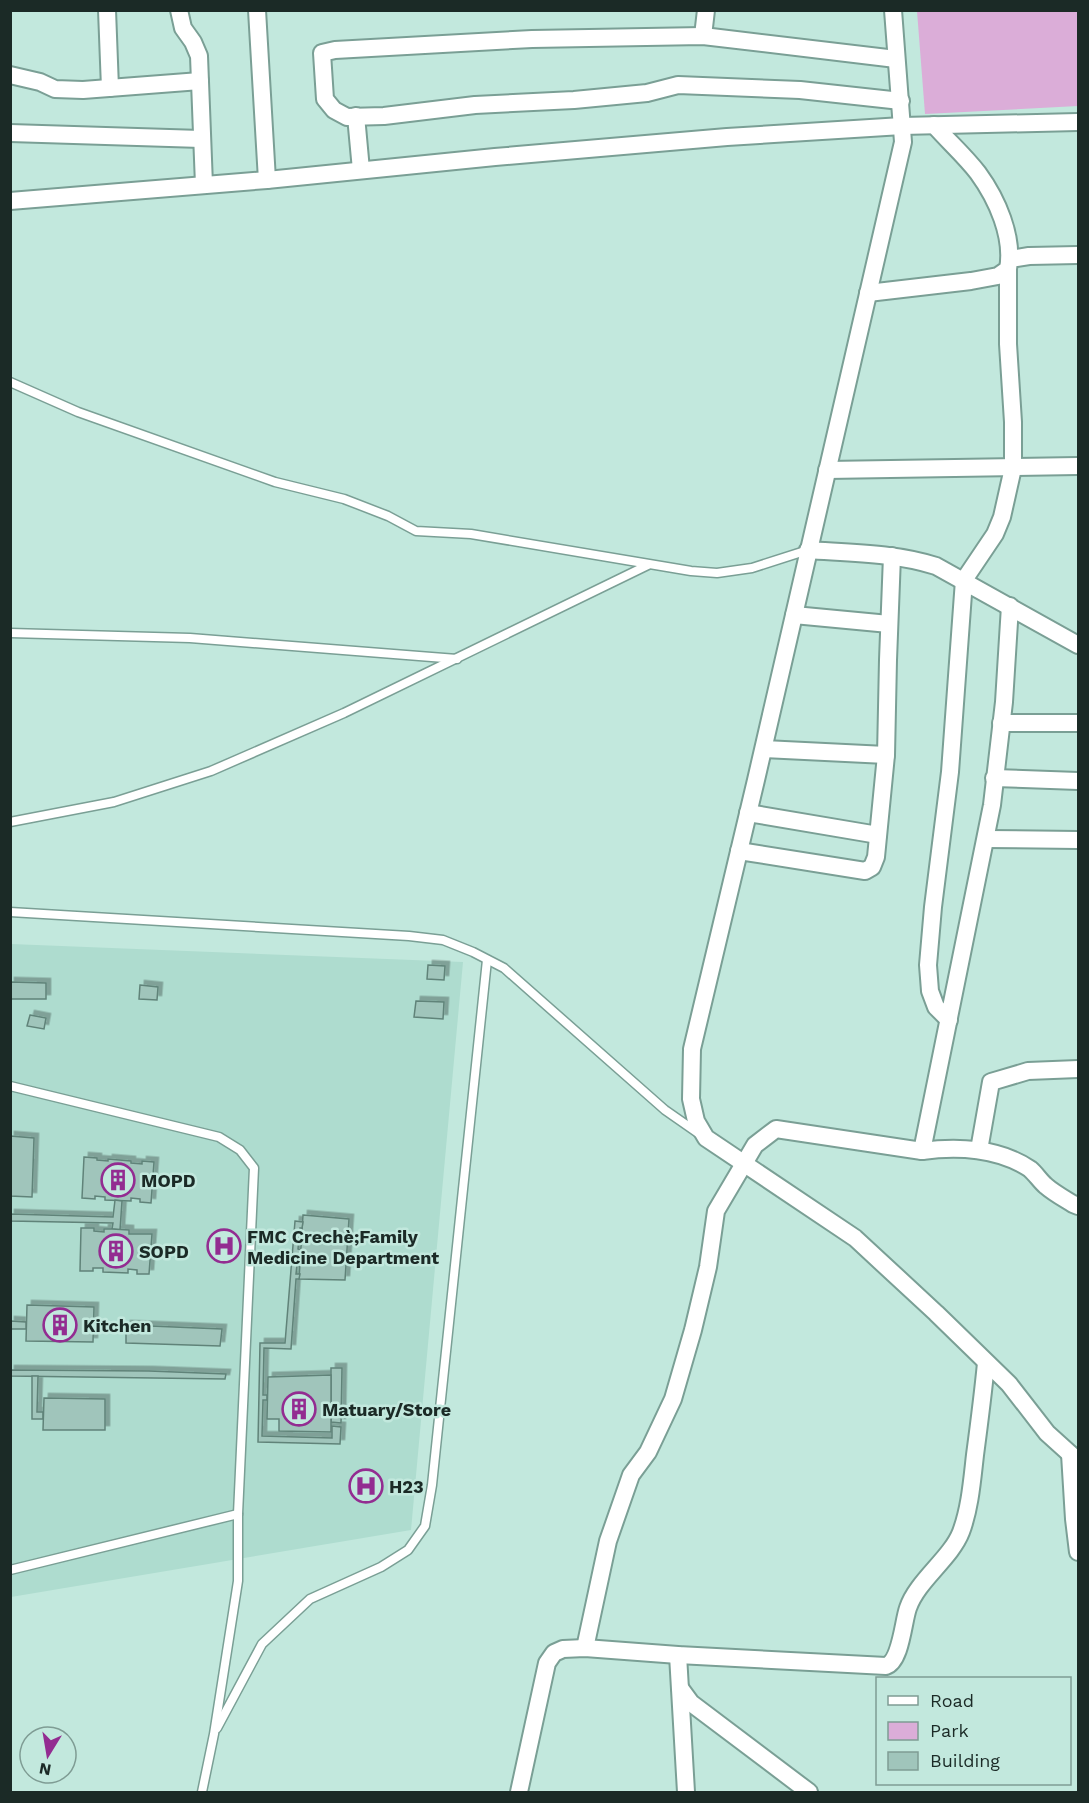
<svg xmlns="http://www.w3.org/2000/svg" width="1089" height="1803" viewBox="0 0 1089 1803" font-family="'Work Sans',sans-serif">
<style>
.built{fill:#aedccf}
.green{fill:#dbadd8}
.building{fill:#a0c5bb;stroke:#608379;stroke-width:1.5;filter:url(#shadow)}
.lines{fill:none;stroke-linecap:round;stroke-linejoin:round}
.service-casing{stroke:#7a9f95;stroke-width:11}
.minor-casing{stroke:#7a9f95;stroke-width:20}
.service{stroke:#fff;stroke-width:8}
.minor{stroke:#fff;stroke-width:16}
.labels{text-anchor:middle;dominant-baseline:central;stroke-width:5;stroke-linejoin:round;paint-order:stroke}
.poi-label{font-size:18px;font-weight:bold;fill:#1b2a26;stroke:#c2e8dd;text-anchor:start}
</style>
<defs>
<filter id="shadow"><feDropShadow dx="4.5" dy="-4.5" stdDeviation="0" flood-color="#0004"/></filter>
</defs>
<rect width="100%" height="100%" fill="#c2e8dd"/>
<polygon class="built" points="11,944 463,962 411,1530 11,1597"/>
<polygon class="green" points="917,11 1078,11 1078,106 925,114"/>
<g class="building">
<polygon points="428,965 445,966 444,980 427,979"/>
<polygon points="10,982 46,983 46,999 10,999"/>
<polygon points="140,985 158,987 157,1000 139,999"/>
<polygon points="416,1001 444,1002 443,1019 414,1017"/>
<polygon points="30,1015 46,1018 44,1029 27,1026"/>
<polygon points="10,1136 34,1138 32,1197 10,1196"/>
<polygon points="84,1157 97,1158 97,1160 108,1161 108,1159 131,1161 131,1163 142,1164 142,1161 154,1162 151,1203 140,1202 140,1199 131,1198 131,1201 105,1200 105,1197 95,1196 95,1199 82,1198"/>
<polygon points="115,1200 122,1201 120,1230 112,1229 113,1223 10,1221 10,1214 113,1217"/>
<polygon points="303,1215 349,1219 345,1280 299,1279"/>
<polygon points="295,1221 303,1222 302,1228 300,1228 298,1249 301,1250 301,1256 298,1256 296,1274 300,1274 299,1279 296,1279 291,1349 264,1348 263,1395 267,1395 267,1400 263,1400 262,1436 332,1438 332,1426 341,1427 340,1444 258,1442 260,1343 285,1343"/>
<polygon points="81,1228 94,1228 94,1231 104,1232 104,1229 112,1229 129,1230 129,1234 152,1234 149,1274 137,1274 137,1270 128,1269 128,1273 103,1272 103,1268 93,1268 93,1271 80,1271"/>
<polygon points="27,1305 94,1307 93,1342 26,1341"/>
<polygon points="10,1321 26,1322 26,1329 10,1329"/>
<polygon points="126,1325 222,1329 220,1346 126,1343"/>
<polygon points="331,1368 342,1368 341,1423 331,1422"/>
<polygon points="10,1370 149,1371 226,1374 225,1379 10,1376"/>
<polygon points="331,1375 331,1432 279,1431 279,1419 267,1419 268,1377"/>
<polygon points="32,1376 38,1376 37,1412 43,1412 43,1419 32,1419"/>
<polygon points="44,1398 105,1399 105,1430 43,1430"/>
</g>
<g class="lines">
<defs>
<g id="service">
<polyline points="10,382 78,412 275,482 344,499 388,516 416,531 471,534 691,571 717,573 752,568 808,550"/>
<polyline points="10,633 190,638 457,659"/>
<polyline points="10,822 114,802 211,771 344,713 648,565"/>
<polyline points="10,912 409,936 443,940 473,952 504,968 665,1110 698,1133"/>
<polyline points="10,1086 219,1137 240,1150 254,1168 238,1514 238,1581 214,1734 202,1792"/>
<polyline points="10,1570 238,1514"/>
<polyline points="217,1728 262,1644 310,1599 381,1567 408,1550 425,1526 432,1485 487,960"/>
</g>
<g id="minor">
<polyline points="107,10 110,88"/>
<polyline points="179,10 183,28 193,42 199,56 204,185"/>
<polyline points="257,10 267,180"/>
<polyline points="893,10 903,142 756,780 692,1049 691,1099 696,1121 706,1138 855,1238 936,1313 1009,1384 1047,1433 1078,1461"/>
<polyline points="703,36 706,10"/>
<polyline points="896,59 703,36 532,39 335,50 322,53 325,99 334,110 347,117 384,116 475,105 574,100 647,93 678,85 800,90 901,101"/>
<polyline points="10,75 40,82 55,89 83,90 200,81"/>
<polyline points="356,116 361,170"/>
<polyline points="10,133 201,139"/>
<polyline points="10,201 267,180 495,157 727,137 902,126 1078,122"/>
<polyline points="1010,259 1029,256 1078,255"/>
<path d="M868,293l103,-12 27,-5 10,-7c6,-32 -11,-70 -30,-96 -13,-17 -30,-32 -44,-48"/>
<polyline points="827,470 1078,466"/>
<path d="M808,550c44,3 87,3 128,16l142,79"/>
<polyline points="794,615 889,624"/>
<polyline points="1001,723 1078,723"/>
<polyline points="764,749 886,755"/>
<polyline points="994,778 1078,781"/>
<polyline points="748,813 878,835"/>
<polyline points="986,839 1078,840"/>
<polyline points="739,851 865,871 872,867 876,857 886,755 888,660 892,556"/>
<polyline points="949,1020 936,1007 930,991 928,965 933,907 950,772 964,580 995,534 1002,517 1013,468 1013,422 1008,344 1008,269"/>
<polyline points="979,1150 991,1082 1028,1071 1078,1069"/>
<polyline points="922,1151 992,805 1004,702 1010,606"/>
<polyline points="1070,1454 1074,1519 1078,1552"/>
<path d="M585,1648l23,-107 23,-66 17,-23 25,-53 20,-69 15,-63 8,-56 39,-66 21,-16 146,22c35,-5 77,-3 108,18 6,5 10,12 16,17 8,7 19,13 27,18l5,2"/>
<polyline points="678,1655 686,1792"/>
<polyline points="680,1688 691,1703 809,1792"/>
<path d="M519,1792l28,-129 7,-10 9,-4 22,-1 93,7 208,11c15,-5 17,-44 22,-58 9,-27 43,-50 53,-76 9,-24 11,-51 14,-77 4,-30 8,-61 11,-92"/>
</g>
</defs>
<use href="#service" class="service-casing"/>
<use href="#minor" class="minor-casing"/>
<use href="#service" class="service"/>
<use href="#minor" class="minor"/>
</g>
<defs>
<symbol id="building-ring" viewBox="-11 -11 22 22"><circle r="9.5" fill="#c2e8dd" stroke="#932c91" stroke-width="1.5"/><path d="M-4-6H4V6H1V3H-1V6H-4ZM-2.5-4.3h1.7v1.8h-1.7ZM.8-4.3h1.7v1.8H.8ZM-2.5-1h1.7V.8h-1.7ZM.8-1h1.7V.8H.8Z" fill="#932c91"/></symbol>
<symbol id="hospital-ring" viewBox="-11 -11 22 22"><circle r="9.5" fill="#c2e8dd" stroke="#932c91" stroke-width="1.5"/><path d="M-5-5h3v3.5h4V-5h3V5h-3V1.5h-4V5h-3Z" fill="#932c91"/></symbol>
</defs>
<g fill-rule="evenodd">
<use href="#building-ring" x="99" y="1161" width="38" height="38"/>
<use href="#hospital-ring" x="205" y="1227" width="38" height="38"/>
<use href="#building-ring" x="97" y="1232" width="38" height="38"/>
<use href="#building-ring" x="41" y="1306" width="38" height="38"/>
<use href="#building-ring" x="280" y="1390" width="38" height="38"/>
<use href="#hospital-ring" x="347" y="1467" width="38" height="38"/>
</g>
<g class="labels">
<g class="poi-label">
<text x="141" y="1180">MOPD</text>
<text x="247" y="1236">FMC Crechè;Family<tspan x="247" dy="21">Medicine Department</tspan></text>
<text x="139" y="1251">SOPD</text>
<text x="83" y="1325">Kitchen</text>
<text x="322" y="1409">Matuary/Store</text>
<text x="389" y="1486">H23</text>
</g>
</g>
<rect width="1089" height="1803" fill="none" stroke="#1b2a26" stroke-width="24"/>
<rect x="876" y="1677" width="195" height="108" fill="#c2e8dd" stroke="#7f9c94" stroke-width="1.5"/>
<rect x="888" y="1696" width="30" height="9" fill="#ffffff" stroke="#7f9c94" stroke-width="1.5"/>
<text x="930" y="1707" font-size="18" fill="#1b2a26">Road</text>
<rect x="888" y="1722" width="30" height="18" fill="#dbadd8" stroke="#7f9c94" stroke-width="1.5"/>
<text x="930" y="1737" font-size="18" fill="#1b2a26">Park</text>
<rect x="888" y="1752" width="30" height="18" fill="#a0c5bb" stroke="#7f9c94" stroke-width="1.5"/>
<text x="930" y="1767" font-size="18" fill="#1b2a26">Building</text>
<g transform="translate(48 1755) rotate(191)"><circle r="28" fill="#c2e8dd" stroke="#7f9c94" stroke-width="1.5"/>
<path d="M0-4.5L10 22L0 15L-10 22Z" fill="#932c91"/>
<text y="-9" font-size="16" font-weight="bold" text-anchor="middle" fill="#1b2a26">N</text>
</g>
</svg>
